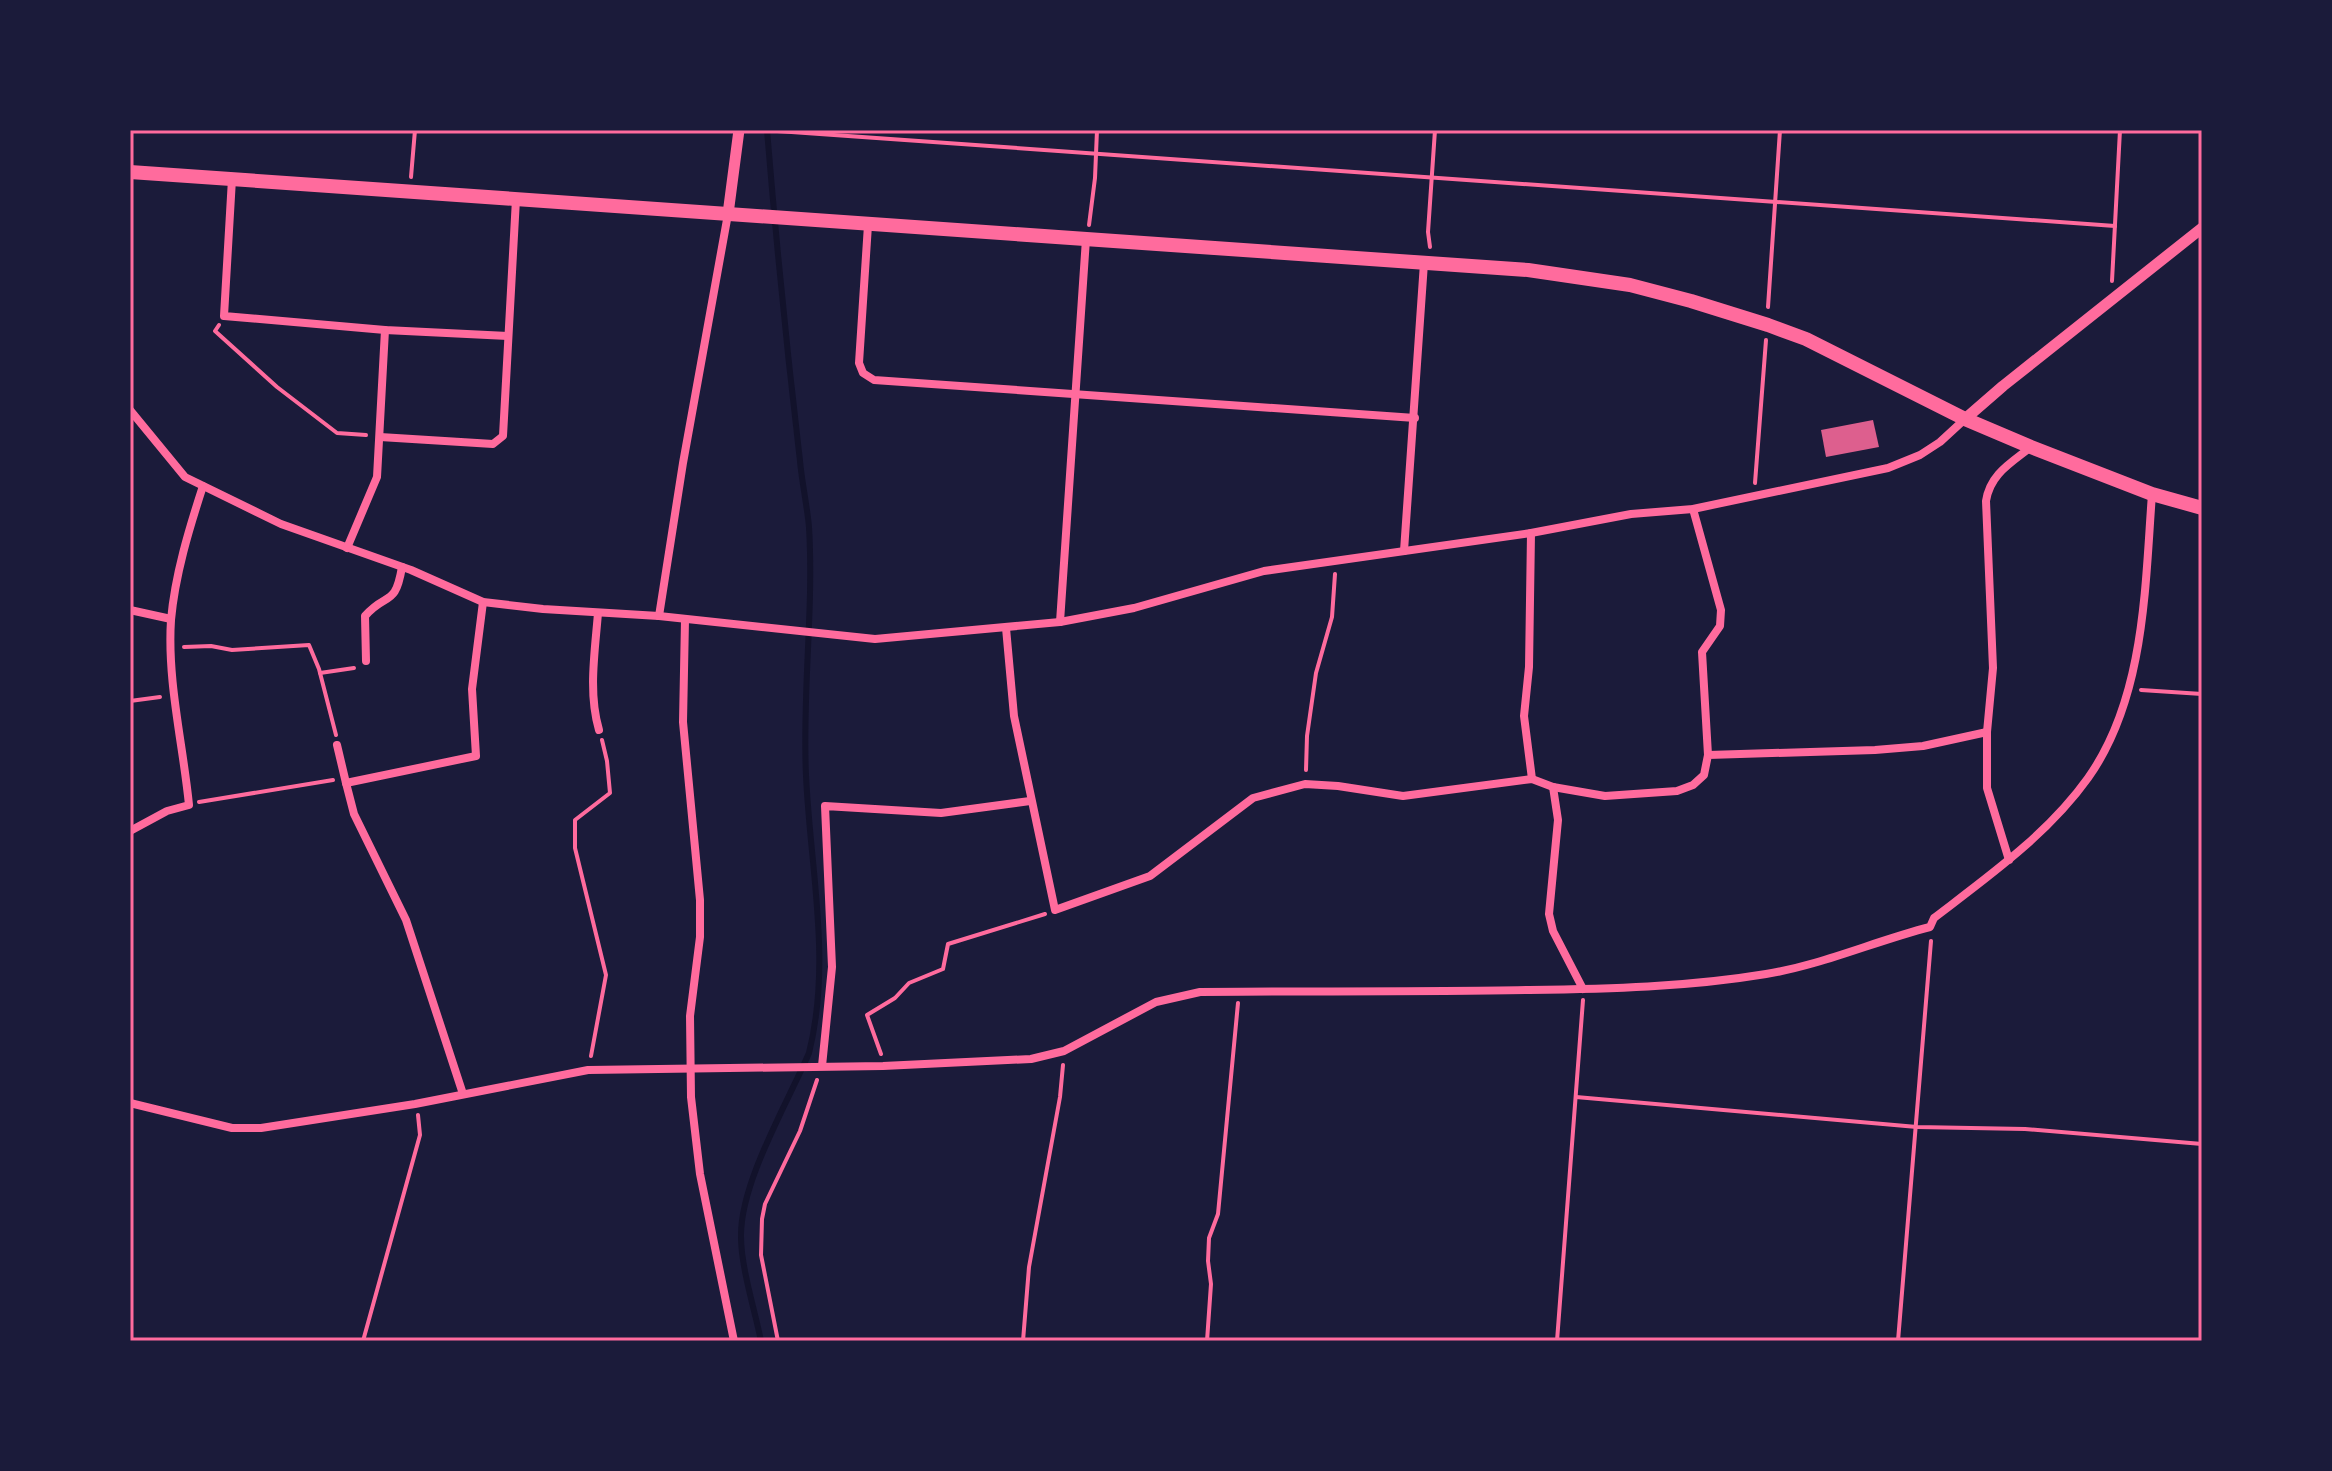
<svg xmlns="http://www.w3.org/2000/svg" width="2332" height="1471" viewBox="0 0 2332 1471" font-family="Montserrat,sans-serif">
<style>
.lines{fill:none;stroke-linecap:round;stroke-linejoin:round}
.stream{stroke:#12122b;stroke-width:6}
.building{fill:#dd5f8e}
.path{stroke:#ff6b9d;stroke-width:4}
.minor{stroke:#ff6b9d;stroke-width:8}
.tertiary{stroke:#ff6b9d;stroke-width:11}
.primary{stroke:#ff6b9d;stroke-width:14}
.neatline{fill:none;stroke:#ff6b9d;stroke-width:3}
</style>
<rect width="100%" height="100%" fill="#1b1b3a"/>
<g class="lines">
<path class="stream" d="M761,1341c-6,-30 -20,-74 -20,-104 -1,-54 46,-133 68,-184 23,-92 1,-185 -3,-278 -4,-82 8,-165 3,-248 -2,-22 -7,-44 -9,-66 -13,-110 -24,-221 -33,-331"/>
</g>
<polygon class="building" points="1873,420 1879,447 1826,457 1821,430"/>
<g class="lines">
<g class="path">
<polyline points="763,130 2115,226"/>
<polyline points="411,177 415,130"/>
<polyline points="1089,225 1095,178 1097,130"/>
<polyline points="1430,247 1428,232 1435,130"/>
<polyline points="2112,281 2120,130"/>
<polyline points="1768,307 1780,130"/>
<polyline points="219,325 215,331 277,387 337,433 366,435"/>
<polyline points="1755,483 1766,340"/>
<polyline points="184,647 211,646 232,650 309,645 319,669 336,735"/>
<polyline points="320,673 354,668"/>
<polyline points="2141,690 2202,694"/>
<polyline points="130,701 160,697"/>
<polyline points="1306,770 1307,736 1316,673 1332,617 1335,574"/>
<polyline points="199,802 333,780"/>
<polyline points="881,1054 867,1015 895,998 909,983 943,969 948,944 1045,914"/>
<polyline points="591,1056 606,975 575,848 575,820 610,793 607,761 602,740"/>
<polyline points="1576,1097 1917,1127 2025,1129 2202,1144"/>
<polyline points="363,1341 420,1135 418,1115"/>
<polyline points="778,1341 761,1255 762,1219 765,1204 800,1131 817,1080"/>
<polyline points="1023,1341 1029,1267 1060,1097 1063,1065"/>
<polyline points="1207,1341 1211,1284 1208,1261 1209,1238 1218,1214 1238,1003"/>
<polyline points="1557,1341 1583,1000"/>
<polyline points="1898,1341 1931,941"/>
</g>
<g class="minor">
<polyline points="232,179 224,316 385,330 508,336"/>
<polyline points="868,225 859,363 863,373 874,380 1415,418"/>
<polyline points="130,410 185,477 281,524 411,570 483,602 543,609 659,616 875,639 1060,622 1134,608 1264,571 1531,533 1631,514 1693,509 1888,468 1920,455 1940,442 1965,419"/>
<polyline points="380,437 493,444 503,436 516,199"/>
<polyline points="1693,509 1721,610 1720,626 1702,652 1708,755"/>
<polyline points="1531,533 1529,667 1524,716 1532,779"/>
<polyline points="347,548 377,477 385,330"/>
<polyline points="1404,551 1424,263"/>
<polyline points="130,610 171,619"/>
<path d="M598,613c-3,38 -10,80 1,117"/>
<polyline points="659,616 683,463 728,214"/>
<polyline points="685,620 683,722 700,900 700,937 690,1016 691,1097 700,1174 734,1341"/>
<polyline points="1060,622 1086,239"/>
<polyline points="1006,628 1014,716 1055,910 1150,876 1253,798 1305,784 1338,786 1403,796 1532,779 1553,787 1605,796 1677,791 1693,785 1704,775 1708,755 1875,750 1923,746 1987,732"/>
<path d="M366,661l-1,-45c22,-25 30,-8 37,-49"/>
<polyline points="337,745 346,783"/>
<polyline points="1553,787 1558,820 1549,914 1553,931 1583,989"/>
<path d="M130,831l37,-20 22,-6c-6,-61 -22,-124 -18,-185 4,-45 18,-91 32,-134"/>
<path d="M2009,860l-22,-72v-56l6,-64 -7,-167c4,-27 25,-38 45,-54"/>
<polyline points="822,1066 832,967 825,806 941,813 1030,801"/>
<polyline points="463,1094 406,920 354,814 346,783 476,756 472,689 483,602"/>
<path d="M130,1103l102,25h29l154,-24 173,-34 295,-4 148,-7 33,-8 92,-49 44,-10c110,-1 220,0 329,-2 79,-1 159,-3 237,-16 56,-9 109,-33 164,-47l4,-9c55,-42 114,-84 154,-140 57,-80 57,-191 64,-284"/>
</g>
<g class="tertiary">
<polyline points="728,214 739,130"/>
<polyline points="1965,419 2003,386 2202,228"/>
</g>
<polyline class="primary" points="130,172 1528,270 1630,285 1691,301 1768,325 1806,339 1965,419 2031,447 2152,494 2202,508"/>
</g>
<rect width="2332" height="1471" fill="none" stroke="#1b1b3a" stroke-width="264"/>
<rect x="132" y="132" width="2068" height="1207" class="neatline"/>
</svg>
